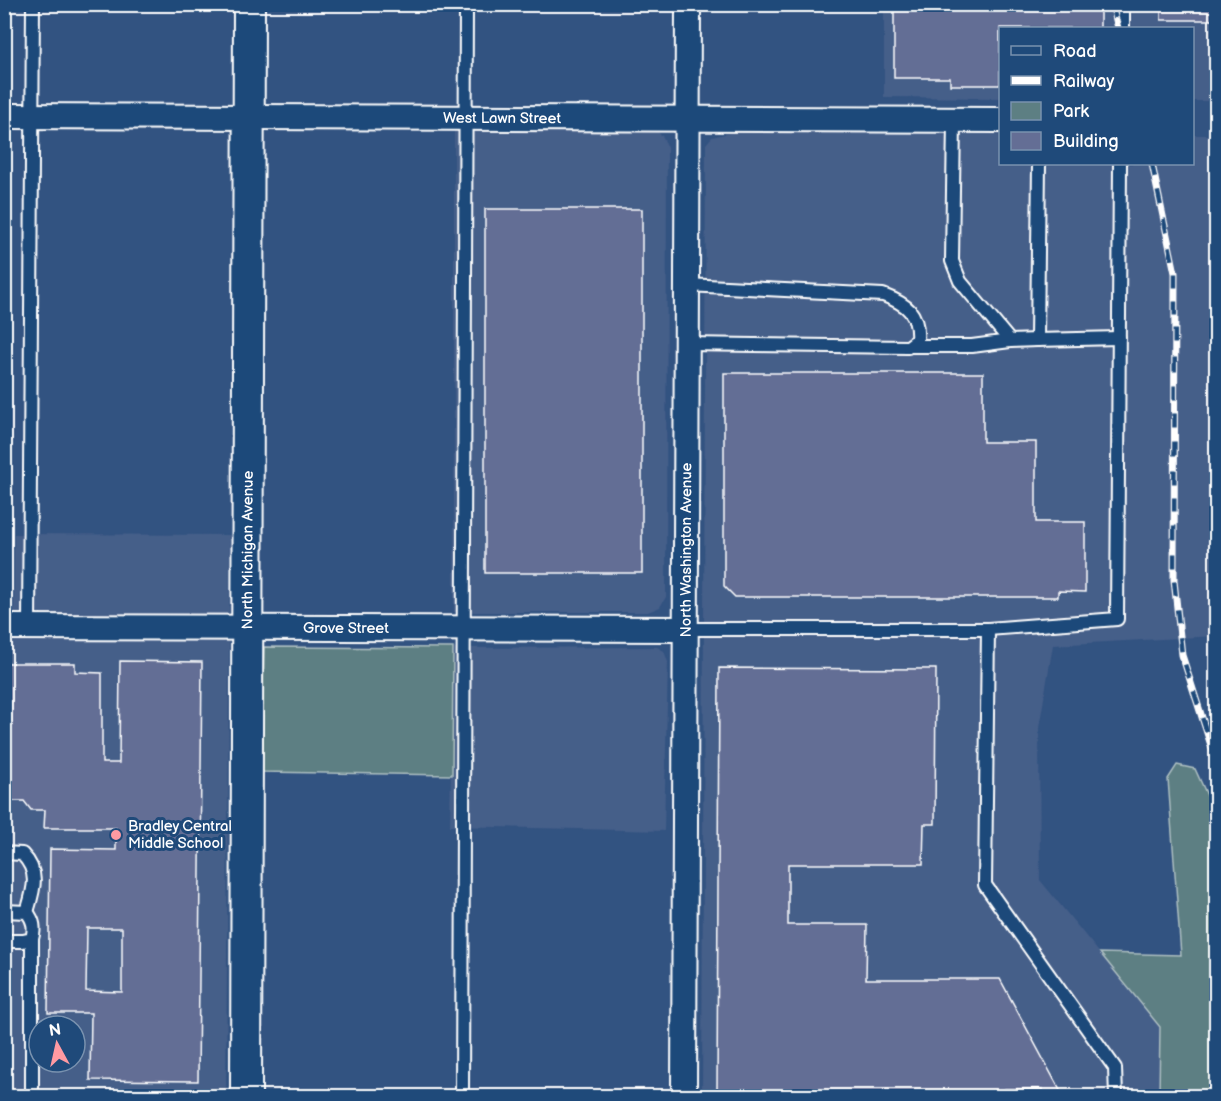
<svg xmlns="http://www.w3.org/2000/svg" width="1221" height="1101" viewBox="0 0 1221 1101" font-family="'Balsamiq Sans',sans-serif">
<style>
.built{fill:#455e89;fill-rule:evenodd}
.green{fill:#5d7f83;stroke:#aebfc1;stroke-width:1.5}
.building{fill:#646e95;stroke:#fff;stroke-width:1.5;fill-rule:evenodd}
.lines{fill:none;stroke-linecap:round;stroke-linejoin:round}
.service-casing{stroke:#fff;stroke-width:16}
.minor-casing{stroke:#fff;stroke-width:28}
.tertiary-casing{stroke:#fff;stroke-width:34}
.service{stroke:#1f4a7a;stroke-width:12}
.minor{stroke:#1f4a7a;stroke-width:24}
.tertiary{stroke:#1f4a7a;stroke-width:30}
.rail-casing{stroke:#fff;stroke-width:7}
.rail{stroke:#1f4a7a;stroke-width:4.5;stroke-dasharray:14;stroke-linecap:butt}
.poi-dot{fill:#ff9aa2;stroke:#1f4a7a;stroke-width:2}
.labels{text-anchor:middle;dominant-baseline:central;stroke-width:6;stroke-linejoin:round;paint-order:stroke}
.street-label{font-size:15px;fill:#fff;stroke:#1f4a7a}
.poi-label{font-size:15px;fill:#fff;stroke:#1f4a7a;text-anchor:start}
</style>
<rect width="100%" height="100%" fill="#325381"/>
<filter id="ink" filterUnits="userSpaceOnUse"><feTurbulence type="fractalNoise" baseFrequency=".0167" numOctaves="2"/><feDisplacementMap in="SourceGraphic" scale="12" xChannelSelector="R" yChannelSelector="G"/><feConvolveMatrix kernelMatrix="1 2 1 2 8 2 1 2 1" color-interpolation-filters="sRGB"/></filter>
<g filter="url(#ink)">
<g class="built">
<polygon points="884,5 1216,5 1216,101 1193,101 1192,28 1000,28 1000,98 884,97"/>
<polygon points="645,128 657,131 663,137 667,147 666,597 660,607 648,612 454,612 454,131"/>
<polygon points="733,132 1000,134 1000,164 1192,164 1193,135 1216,135 1216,636 1053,645 1039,728 1040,880 1160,1027 1159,1096 702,1096 706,144 712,137"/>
<path d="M14,534l216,1 -4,561h-221l-1,-452 10,-1zM39,1026h36v36h-36z"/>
<polygon points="657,647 664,651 668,662 664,831 450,826 453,648"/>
</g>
<g class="green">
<polygon points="264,647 453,648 452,775 261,772"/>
<polygon points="1177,765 1195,769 1216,815 1216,1096 1159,1096 1160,1027 1100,953 1181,955 1168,779"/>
</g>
<g class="building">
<polygon points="894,4 1100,4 1100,28 1000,28 1000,85 950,85 950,78 894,78"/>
<rect x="1161" y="4" width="55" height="16"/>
<rect x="485" y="209" width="157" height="364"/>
<polygon points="724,373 983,373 983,442 1036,442 1036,522 1085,522 1085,592 1058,591 1058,597 735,597 724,586"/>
<path d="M120,661l82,1 -4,419 -108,-1 1,-67h-43l2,-164 66,1v-22h-72l1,-18h-14l-7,-9h-20v-138h71v9l27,1v90h17zM87,928h35v64l-36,-1z"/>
<polygon points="719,668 936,669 935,824 924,824 923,864 788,864 788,925 867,925 866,979 1000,979 1063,1096 1042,1096 1042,1089 1005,1089 1004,1096 717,1096"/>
</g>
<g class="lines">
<defs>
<g id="service">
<polyline points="1123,28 1123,4"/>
<polyline points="954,120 952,261 960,281 1010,341 1037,340"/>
<polyline points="1039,164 1037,340 1119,338"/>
<path d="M687,344l221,3 9,-7c2,-27 -10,-36 -34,-45l-196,-10"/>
<polyline points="911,346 972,346 1010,341"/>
<polyline points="29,627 33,4"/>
<polyline points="686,629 988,629 1117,619 1120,164"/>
<polyline points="988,629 985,885 1115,1068 1116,1096"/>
<path d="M4,853l18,1c18,18 12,35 5,58"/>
<path d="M4,911l23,1c7,9 8,16 5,27l-9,2h-19"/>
<polyline points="32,939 32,1096"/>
<polyline points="462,1096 466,4"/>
</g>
<g id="minor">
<path id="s1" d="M4,116l996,4"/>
<path id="s2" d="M4,627l682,2"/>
<path id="s3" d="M684,1096l4,-1092"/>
</g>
<g id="tertiary">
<path id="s4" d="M246,1096l3,-1092"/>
</g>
</defs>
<use href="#service" class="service-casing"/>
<use href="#minor" class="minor-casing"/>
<use href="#tertiary" class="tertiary-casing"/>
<use href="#service" class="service"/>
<use href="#minor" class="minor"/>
<use href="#tertiary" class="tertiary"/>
<defs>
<g id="rail">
<polyline points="1112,4 1118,28"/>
<polyline points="1152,164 1175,273 1174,580 1182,655 1216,761"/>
</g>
</defs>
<use href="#rail" class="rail-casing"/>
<use href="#rail" class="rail"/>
</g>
</g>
<circle class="poi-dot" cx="116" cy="835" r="6"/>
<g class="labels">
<g class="street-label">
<text stroke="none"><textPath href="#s1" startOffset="498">West Lawn Street</textPath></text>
<text stroke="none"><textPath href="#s4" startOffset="546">North Michigan Avenue</textPath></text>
<text stroke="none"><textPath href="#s3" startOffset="546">North Washington Avenue</textPath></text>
<text stroke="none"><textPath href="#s2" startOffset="342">Grove Street</textPath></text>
</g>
<g class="poi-label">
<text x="128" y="826">Bradley Central<tspan x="128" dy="17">Middle School</tspan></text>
</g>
</g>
<rect width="1221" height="1101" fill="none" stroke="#1f4a7a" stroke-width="24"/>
<rect x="12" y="12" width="1197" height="1077" fill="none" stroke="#fff" stroke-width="2" filter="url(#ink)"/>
<rect x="999" y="27" width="195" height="138" fill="#1f4a7a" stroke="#7992af" stroke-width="1.5"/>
<rect x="1011" y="46" width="30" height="9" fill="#1f4a7a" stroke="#7992af" stroke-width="1.5"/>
<text x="1053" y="57" font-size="18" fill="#ffffff">Road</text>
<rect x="1011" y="76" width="30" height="9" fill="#ffffff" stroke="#7992af" stroke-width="1.5"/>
<text x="1053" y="87" font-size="18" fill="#ffffff">Railway</text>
<rect x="1011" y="102" width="30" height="18" fill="#5d7f83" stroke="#7992af" stroke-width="1.5"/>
<text x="1053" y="117" font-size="18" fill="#ffffff">Park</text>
<rect x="1011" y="132" width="30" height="18" fill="#646e95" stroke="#7992af" stroke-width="1.5"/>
<text x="1053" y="147" font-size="18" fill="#ffffff">Building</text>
<g transform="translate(57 1044) rotate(352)"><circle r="28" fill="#1f4a7a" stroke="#7992af" stroke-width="1.5"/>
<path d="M0-4.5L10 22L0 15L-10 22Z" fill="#ff9aa2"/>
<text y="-9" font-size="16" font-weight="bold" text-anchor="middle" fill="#ffffff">N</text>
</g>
</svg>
